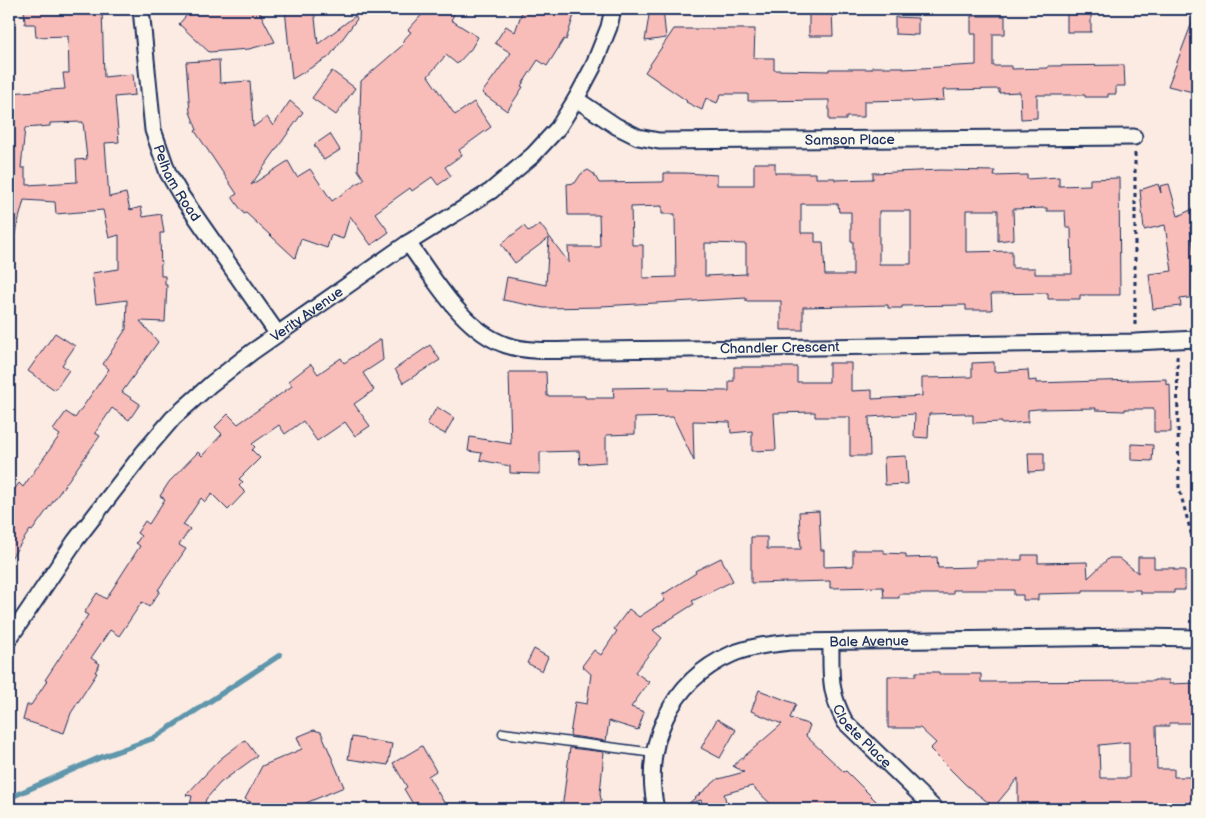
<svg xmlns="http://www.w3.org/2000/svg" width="1206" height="818" viewBox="0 0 1206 818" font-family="'Balsamiq Sans',sans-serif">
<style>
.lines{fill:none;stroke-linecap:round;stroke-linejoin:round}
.stream{stroke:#5e96ac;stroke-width:5.5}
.building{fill:#f9bdb9;stroke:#1b2f5e;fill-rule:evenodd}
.service-casing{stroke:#1b2f5e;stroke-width:11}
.minor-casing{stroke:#1b2f5e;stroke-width:19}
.path{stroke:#1b2f5e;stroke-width:3;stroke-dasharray:4 4;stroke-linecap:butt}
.service{stroke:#fbf7ec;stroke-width:8}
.minor{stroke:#fbf7ec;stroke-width:15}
.labels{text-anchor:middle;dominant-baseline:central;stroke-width:4;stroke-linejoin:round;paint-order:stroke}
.street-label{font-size:14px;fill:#1b2f5e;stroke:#fbf7ec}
</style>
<rect width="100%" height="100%" fill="#fbebe2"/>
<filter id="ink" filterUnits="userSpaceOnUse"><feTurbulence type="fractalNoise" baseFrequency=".02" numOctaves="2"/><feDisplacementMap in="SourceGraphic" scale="10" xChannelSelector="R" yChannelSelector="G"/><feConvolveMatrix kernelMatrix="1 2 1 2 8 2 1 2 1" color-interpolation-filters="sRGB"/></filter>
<g filter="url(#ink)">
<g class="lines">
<polyline class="stream" points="9,798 99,758 154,738 280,655"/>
</g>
<g class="building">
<path d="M24,9h16v2l30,-1v-1h32l2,68 29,-3 2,21 -20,2 4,45 -14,1 4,54 17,-4 4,17 11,-3 2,10 18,-3 3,19h-4l1,43h4v9h2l-2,37 -25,-1 18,21 -36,50 18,12 -11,16 -17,-12 -17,25 5,3 -68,95 -2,-1 -21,31v-64l10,-14 4,4 37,-52 -7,-5 13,-18 9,6 34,-49 -6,-5 23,-35 1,-29 -31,4 -4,-31 27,-4v-34l-10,3 -6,-28 -47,4 -1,-12 -31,-2 -10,37h-5v-144l56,-4 -2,-16h6l-1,-37 -32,1 -1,-13h-10zM83,122l4,37 -11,1 1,22 -50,3v-7h-2v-10h-4l4,-40 25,-2v-3z"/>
<polygon points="192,9 258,9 275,42 249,49 209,52 179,24"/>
<polygon points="285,9 314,9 318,44 355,16 357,19 329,57 292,79"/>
<polygon points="427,9 457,9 451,20 478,37 471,49 457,64 446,55 428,76 455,115 474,102 491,127 459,150 462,155 445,167 451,176 438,185 432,177 412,191 410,188 375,213 389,232 371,245 350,216 343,239 331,235 327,248 301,239 295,258 246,213 244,214 232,197 237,194 195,131 197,130 190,112 186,62 219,60 220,83 250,81 253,127 267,117 273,126 290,101 303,112 251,185 288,161 297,177 310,169 332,201 364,179 358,170 361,81 404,44 402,42 411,32 408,30"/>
<polygon points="523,9 576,9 566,40 564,39 547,66 538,60 521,86 523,87 507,111 482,93 511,53 495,43 506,26 515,32"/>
<polygon points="650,9 663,9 666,38 645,41"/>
<polygon points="809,9 832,9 833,36 809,36"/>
<polygon points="1196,12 1197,12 1197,93 1168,86"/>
<rect x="1067" y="14" width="24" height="18"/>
<polygon points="971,16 1005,16 1005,34 993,34 993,66 1012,66 1012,69 1048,68 1048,66 1124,65 1125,86 1116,86 1116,94 1108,94 1108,97 1085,97 1085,95 1037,95 1037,118 1021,119 1020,92 999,93 999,89 943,90 944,100 912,102 911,100 864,101 864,117 846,117 846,120 829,120 829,100 748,101 748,94 721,94 717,103 706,98 702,110 686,102 687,101 645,72 674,29 755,29 754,58 774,58 774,70 829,71 829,69 872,69 872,67 903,67 903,69 976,65 976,34 971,34"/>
<polygon points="895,17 918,18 918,35 895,34"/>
<polygon points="332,71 355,88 336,115 312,98"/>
<polygon points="330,134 340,150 324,160 314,145"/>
<path d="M754,163h21v10h41v5h19v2l38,-1v-6l67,-3 55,1 -1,5 33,-1v4l32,-2v9l31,-1v-6l29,-1 1,117h-40v4h-32v-6l-57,1 1,16h-26v-5l-64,1v2h-14v-3l-85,2v23h-22v-29h-35v-3l-145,8v1l-57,1 -41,-8 4,-23 39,8 3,-47 -34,25 -14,-19 23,-18 5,6 11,-8 29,39 -1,-16h32l-1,-32h-31l-1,-31 8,-1 6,-9 7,-4 6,4 5,9 63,-1 2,-1v-8h21l32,2v10h37zM801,204h37l1,8h12v29h2v34h-28l-2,-33h-8v-9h-14zM662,206v8h13l1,63 -33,1v-33h-11l-1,-38zM1047,208v3h18l1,17h5l1,46h-37v-6h-23v-17l-46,1v-42h32v31l16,-2 -1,-30zM879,211h32v53h-32zM705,243l41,1v30l-41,2z"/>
<polygon points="1158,184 1161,193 1160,186 1169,184 1178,216 1197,207 1197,224 1190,227 1197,270 1197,297 1180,299 1181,306 1153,309 1149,274 1172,271 1165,225 1144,230 1140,190"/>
<polygon points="55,333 75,346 62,365 69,370 55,390 28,371"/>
<polygon points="381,339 383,360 363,373 374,390 354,404 370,426 355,436 345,422 317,441 303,421 285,434 279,425 252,444 255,447 252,450 260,458 239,479 243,482 239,486 245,492 228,510 212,494 205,502 201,498 183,525 190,529 179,545 186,549 158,590 160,591 149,607 142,602 119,636 110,630 91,658 100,664 95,672 97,673 71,713 64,733 23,720 27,705 31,705 47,681 45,680 88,615 84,613 97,593 106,599 140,546 136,543 141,536 137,533 145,521 149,524 165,499 160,496 169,482 198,452 202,456 222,434 215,427 228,414 238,424 292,386 289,381 311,364 318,374 341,358 344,363"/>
<polygon points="430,345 440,360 403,383 395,369"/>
<polygon points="994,362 994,372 1028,370 1029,381 1036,380 1036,383 1166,379 1166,385 1170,384 1171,432 1154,432 1154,409 1125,409 1125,411 1095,410 1096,408 1038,409 1028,410 1028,422 1002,424 1002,422 973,423 973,415 966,415 965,413 929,414 928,438 914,437 915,414 869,417 870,456 850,456 850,417 815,417 815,412 774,413 776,450 752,451 752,431 731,433 730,422 693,421 694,461 673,417 635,418 635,434 606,435 606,462 580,464 579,451 540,452 540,474 510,473 510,466 480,460 482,453 468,451 470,437 511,444 509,372 546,372 547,396 585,396 585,398 614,398 613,388 669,387 669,390 729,391 729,381 734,381 734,367 797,367 797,382 829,382 829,363 851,363 851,391 872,390 872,399 922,396 922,378 972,377 972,363"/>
<polygon points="437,407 454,418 445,434 427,424"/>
<polygon points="1131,444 1153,445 1152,461 1131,460"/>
<polygon points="1028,453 1044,453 1044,471 1029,472"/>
<polygon points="906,456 908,484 885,485 884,457"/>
<polygon points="819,511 821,550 824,550 824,567 853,566 853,550 884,550 884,553 906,554 906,558 937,557 938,568 974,567 976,566 976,560 1022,560 1022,555 1038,555 1038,563 1087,562 1088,578 1109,558 1119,558 1138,573 1138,557 1154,557 1154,568 1174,568 1174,570 1185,570 1185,590 1174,590 1174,593 1140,593 1140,590 1083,590 1083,593 1038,594 1038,600 1023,600 1023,595 1014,595 1014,590 953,590 953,594 899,594 899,598 884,598 883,587 830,588 830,581 751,583 751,537 767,537 767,549 801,549 799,512"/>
<polygon points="721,558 733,581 692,601 694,604 653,630 662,638 635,672 649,682 631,707 644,712 638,730 609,721 606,741 572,736 570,735 575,702 587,704 591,674 582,666 594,650 601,655 617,631 614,629 629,609 639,617 665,600 662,595 696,573 695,571"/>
<polygon points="534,649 548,657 542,671 527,663"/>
<path d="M916,672h23v2h42v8l173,-1v-1h15v4l28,-1v40h-28v3h-13l1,43h17v8h23v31l-179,1v-31l-24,29 -28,-22 -36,-36 6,-6 -16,-15h-32v-52h28zM1129,742v36h-29l-1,-33z"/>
<polygon points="759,690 796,704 790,718 810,725 806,736 844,772 846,771 884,809 776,809 752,786 724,794 728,809 704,809 701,800 688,804 719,778 719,779 744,772 733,766 782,724 751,711"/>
<polygon points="717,719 736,730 720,758 701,748"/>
<polygon points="314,730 321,732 344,787 306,803 304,809 263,809 245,799 262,766 302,749 297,737"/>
<polygon points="352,737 392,744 388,765 348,759"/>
<polygon points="245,740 257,756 220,783 206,799 203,809 190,805 192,796 186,795 220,759"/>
<polygon points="422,746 436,771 428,776 448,809 422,809 418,802 413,804 404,789 407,787 393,763"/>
<polygon points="570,748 604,752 600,794 603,809 562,809"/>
</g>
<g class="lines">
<defs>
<polyline id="service" points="503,733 654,753"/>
<g id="minor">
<path id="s1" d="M141,9l12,121 15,43 14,24 95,136"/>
<path id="s2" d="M576,99l40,27 22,11 21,4 475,-4"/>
<path id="s3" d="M408,243c26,35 54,87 98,102 24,8 52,5 77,5 35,0 70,-1 105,-1 149,-3 298,-5 447,-7l62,-3"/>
<path id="s4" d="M9,639l66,-98 68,-88 30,-35 38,-34 41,-32 156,-109 83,-52 42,-36 25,-27 18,-29 17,-32 16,-40 4,-18"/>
<path id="s5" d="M831,642c0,34 -2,50 14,80l90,87"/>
<path id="s6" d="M656,809c-14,-64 14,-128 76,-155 19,-8 40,-10 60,-12l347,-5 58,1"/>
</g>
</defs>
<use href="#service" class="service-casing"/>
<use href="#minor" class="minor-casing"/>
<g class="path">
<polyline points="1135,153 1135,326"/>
<polyline points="1177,356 1179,488 1197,555"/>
</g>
<use href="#service" class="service"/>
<use href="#minor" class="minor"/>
</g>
</g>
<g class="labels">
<g class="street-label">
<text stroke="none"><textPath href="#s2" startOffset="285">Samson Place</textPath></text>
<text stroke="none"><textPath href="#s1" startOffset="180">Pelham Road</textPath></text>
<text stroke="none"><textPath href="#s4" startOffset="445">Verity Avenue</textPath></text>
<text stroke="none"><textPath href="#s3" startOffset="418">Chandler Crescent</textPath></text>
<text stroke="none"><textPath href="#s6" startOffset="326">Bale Avenue</textPath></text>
<text stroke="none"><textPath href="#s5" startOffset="104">Cloete Place</textPath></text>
</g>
</g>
<rect width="1206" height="818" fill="none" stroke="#fbf7ec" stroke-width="30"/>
<rect x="15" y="15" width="1176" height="788" fill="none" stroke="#1b2f5e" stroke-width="2" filter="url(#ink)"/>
</svg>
